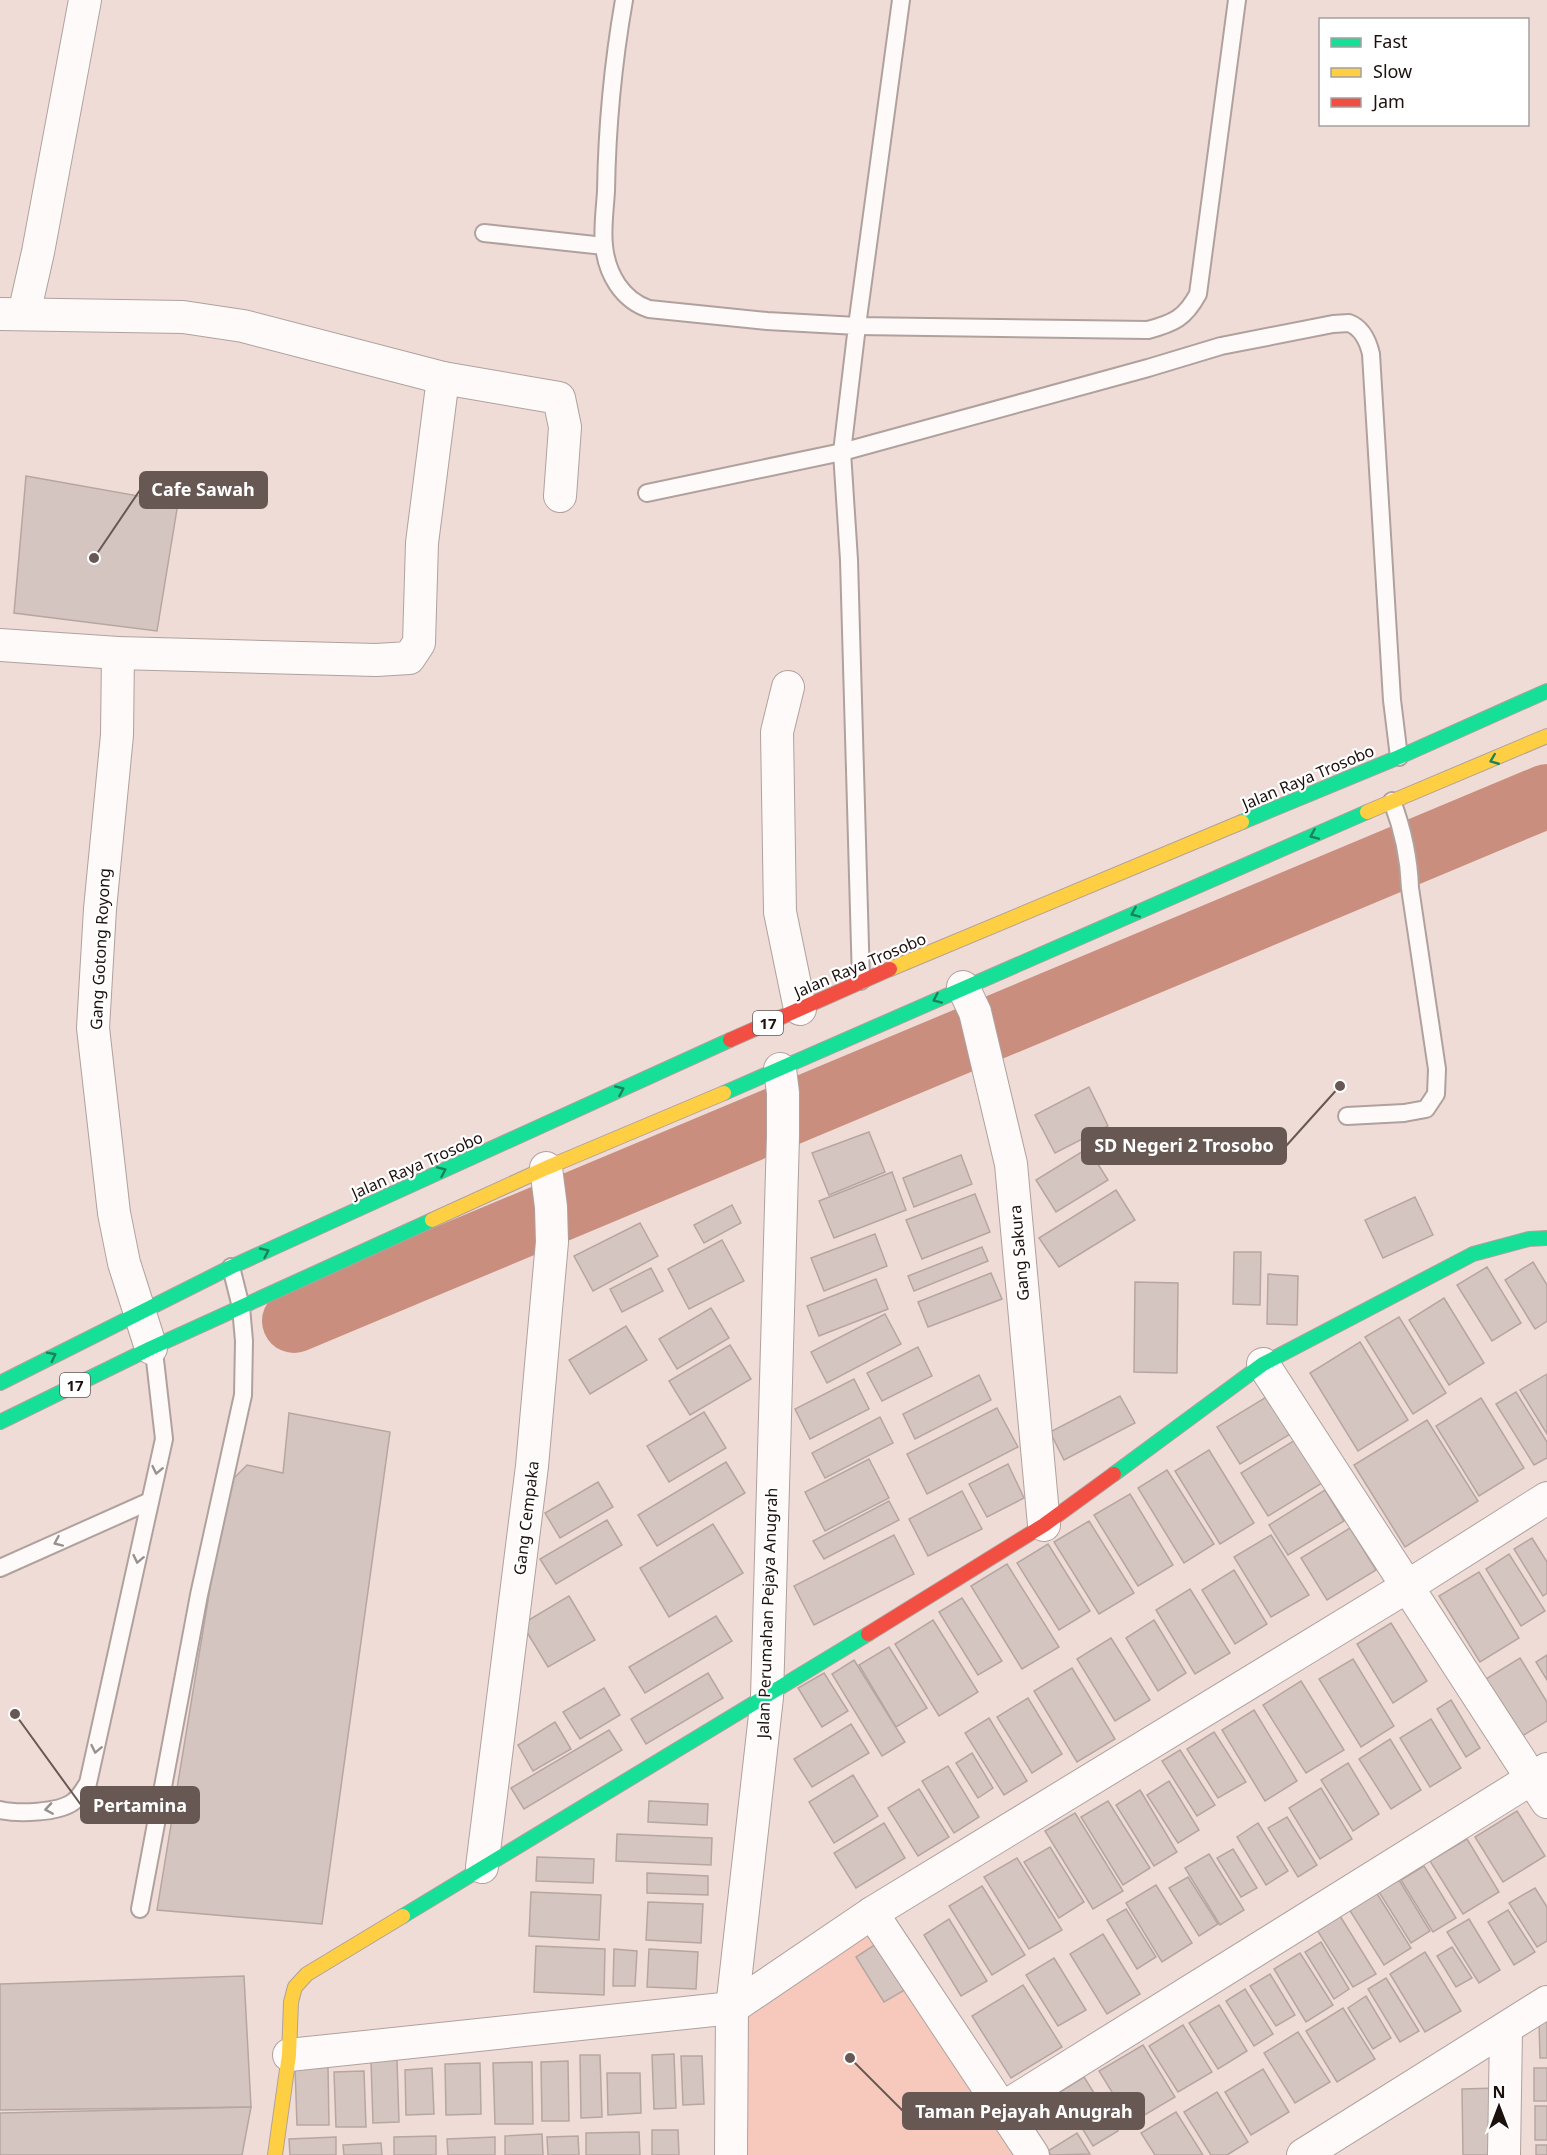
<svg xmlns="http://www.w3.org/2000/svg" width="1547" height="2155" viewBox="0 0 1547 2155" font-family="'Noto Sans',sans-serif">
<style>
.green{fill:#f7c9bd}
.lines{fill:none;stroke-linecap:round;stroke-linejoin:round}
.river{stroke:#ca8e7e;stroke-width:64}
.building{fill:#d5c5c1;stroke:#b6a6a2;stroke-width:1.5}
.lane-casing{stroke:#b0a19d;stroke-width:20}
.street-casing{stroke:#b0a19d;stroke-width:34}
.fast-casing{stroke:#b0a19d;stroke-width:16}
.slow-casing{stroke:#b0a19d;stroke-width:16}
.jam-casing{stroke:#b0a19d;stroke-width:16}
.lane{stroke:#fdfaf9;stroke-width:16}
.street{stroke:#fdfaf9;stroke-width:32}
.fast{stroke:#16e098;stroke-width:14}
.slow{stroke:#ffcf43;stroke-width:14}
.jam{stroke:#f24e42;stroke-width:14}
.oneway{stroke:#19835a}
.oneway2{stroke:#98918f}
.labels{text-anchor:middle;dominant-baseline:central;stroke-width:4.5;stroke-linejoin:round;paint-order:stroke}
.shield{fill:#fff;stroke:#615856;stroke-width:1.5}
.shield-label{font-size:15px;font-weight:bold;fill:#1d110e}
.street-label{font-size:16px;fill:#1d110e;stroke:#fff}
.leader{fill:none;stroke:#675854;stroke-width:2}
.callout-dot{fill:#675854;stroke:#fff;stroke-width:2}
.callout{fill:#675854;stroke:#675854;stroke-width:2}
.callout-label{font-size:18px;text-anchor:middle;font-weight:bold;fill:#fff}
</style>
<rect width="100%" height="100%" fill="#f0dcd6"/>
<polygon class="green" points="872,1913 1033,2155 731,2155 732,2008"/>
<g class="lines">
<polyline class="river" points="294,1321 1547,796"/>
</g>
<g class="building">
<polygon points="26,476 178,503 157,631 14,613"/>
<polygon points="1089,1087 1108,1126 1055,1153 1035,1115"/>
<polygon points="869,1132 885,1172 829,1195 812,1153"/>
<polygon points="1088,1148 1108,1180 1056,1212 1036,1180"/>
<polygon points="961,1155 972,1184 914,1207 903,1178"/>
<polygon points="892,1172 906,1210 834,1238 819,1201"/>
<polygon points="1116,1190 1135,1220 1059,1267 1039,1238"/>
<polygon points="975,1194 990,1232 922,1259 906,1220"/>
<polygon points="1415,1197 1433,1235 1383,1258 1365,1220"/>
<polygon points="732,1205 741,1223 704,1243 694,1225"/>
<polygon points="640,1223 658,1256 593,1291 574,1256"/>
<polygon points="875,1234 887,1266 824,1291 811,1258"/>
<polygon points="722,1240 744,1281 689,1309 668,1269"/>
<polygon points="982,1247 988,1261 914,1291 908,1276"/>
<polygon points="1234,1252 1261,1252 1260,1305 1233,1304"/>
<polygon points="1533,1262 1547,1285 1547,1321 1535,1329 1505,1280"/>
<polygon points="1487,1267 1521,1323 1492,1341 1457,1285"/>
<polygon points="651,1268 663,1291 622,1312 610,1289"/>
<polygon points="991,1273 1002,1299 928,1327 918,1302"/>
<polygon points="1268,1274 1298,1276 1297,1325 1267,1324"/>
<polygon points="876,1279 888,1309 819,1336 807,1306"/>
<polygon points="1135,1282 1178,1283 1177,1373 1134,1372"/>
<polygon points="1444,1298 1484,1363 1449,1385 1409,1320"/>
<polygon points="711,1308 729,1338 677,1369 659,1339"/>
<polygon points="885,1314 901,1344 827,1383 811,1352"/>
<polygon points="1399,1317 1446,1393 1413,1414 1365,1337"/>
<polygon points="626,1326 647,1360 590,1394 569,1360"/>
<polygon points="1360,1342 1408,1420 1358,1451 1310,1373"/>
<polygon points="730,1345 751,1379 690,1415 669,1381"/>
<polygon points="918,1347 932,1376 882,1401 867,1373"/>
<polygon points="1547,1374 1547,1434 1520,1390"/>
<polygon points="979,1375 991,1400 915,1439 903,1414"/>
<polygon points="854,1379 869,1409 810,1439 795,1409"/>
<polygon points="1516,1392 1547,1442 1547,1458 1534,1465 1496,1404"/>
<polygon points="1273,1393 1297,1430 1240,1464 1217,1427"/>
<polygon points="1120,1396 1135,1423 1064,1460 1050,1432"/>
<polygon points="1481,1398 1524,1468 1479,1496 1436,1426"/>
<polygon points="997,1408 1018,1447 927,1494 907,1454"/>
<polygon points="704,1412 726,1448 669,1482 647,1446"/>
<polygon points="289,1413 390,1432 322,1924 157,1910 227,1485 247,1465 283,1473"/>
<polygon points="880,1417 893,1443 825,1478 812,1453"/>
<polygon points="1427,1420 1478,1501 1405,1547 1354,1465"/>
<polygon points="1300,1437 1327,1480 1268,1516 1241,1473"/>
<polygon points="1209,1450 1254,1523 1220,1544 1175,1471"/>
<polygon points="869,1459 889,1498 825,1531 805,1492"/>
<polygon points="726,1462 745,1493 657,1546 638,1515"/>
<polygon points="1008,1464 1024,1498 987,1517 969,1484"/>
<polygon points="1167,1470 1214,1544 1184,1563 1138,1488"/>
<polygon points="598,1482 613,1507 560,1538 545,1513"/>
<polygon points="1325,1490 1344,1521 1288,1555 1269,1525"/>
<polygon points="962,1491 982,1529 928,1556 909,1519"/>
<polygon points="1130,1494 1173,1565 1138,1586 1094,1515"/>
<polygon points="889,1501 899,1520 824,1559 813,1541"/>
<polygon points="607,1520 622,1545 556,1584 540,1559"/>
<polygon points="1089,1521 1134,1593 1099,1614 1054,1542"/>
<polygon points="713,1524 743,1573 669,1617 640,1568"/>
<polygon points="1350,1528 1376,1570 1327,1600 1301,1558"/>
<polygon points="894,1535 914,1574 814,1625 794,1586"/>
<polygon points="1271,1535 1309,1595 1271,1617 1234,1557"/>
<polygon points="1532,1538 1547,1562 1547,1593 1543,1596 1514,1549"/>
<polygon points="1048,1544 1090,1611 1059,1630 1017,1563"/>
<polygon points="1509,1554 1545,1611 1521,1626 1486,1569"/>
<polygon points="1007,1564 1059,1647 1022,1669 971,1586"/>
<polygon points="1234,1570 1267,1624 1235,1644 1202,1590"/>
<polygon points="1479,1572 1519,1638 1480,1662 1439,1596"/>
<polygon points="1190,1589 1230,1653 1195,1674 1156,1610"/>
<polygon points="569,1596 595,1640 548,1667 522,1624"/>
<polygon points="962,1598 1002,1661 978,1675 939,1612"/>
<polygon points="716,1616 732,1641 645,1693 629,1667"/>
<polygon points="933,1620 978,1692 939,1716 895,1644"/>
<polygon points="1154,1620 1186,1673 1158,1691 1126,1638"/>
<polygon points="1391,1623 1427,1681 1393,1703 1357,1644"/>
<polygon points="1111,1638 1150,1700 1115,1721 1077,1659"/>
<polygon points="889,1647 927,1708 896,1727 859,1665"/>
<polygon points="1547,1655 1547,1680 1536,1662"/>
<polygon points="1520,1658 1547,1702 1547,1721 1517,1739 1481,1682"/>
<polygon points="1353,1659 1394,1726 1361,1747 1319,1679"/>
<polygon points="854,1660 905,1742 882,1756 832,1674"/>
<polygon points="1072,1668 1115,1739 1077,1762 1034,1691"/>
<polygon points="708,1673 723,1698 646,1744 631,1719"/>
<polygon points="824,1673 848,1711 822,1727 798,1688"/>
<polygon points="1301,1681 1344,1750 1306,1773 1263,1705"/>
<polygon points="604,1688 620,1715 580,1739 563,1712"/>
<polygon points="1028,1698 1062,1754 1032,1773 997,1717"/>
<polygon points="1451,1700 1480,1748 1466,1757 1437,1709"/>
<polygon points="1254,1710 1297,1781 1265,1801 1222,1730"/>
<polygon points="989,1718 1027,1781 1004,1795 965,1733"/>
<polygon points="1431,1719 1461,1768 1430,1787 1400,1738"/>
<polygon points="555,1722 571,1749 533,1771 518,1745"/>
<polygon points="851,1724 869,1753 812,1787 794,1759"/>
<polygon points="609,1730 622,1750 524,1809 511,1788"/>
<polygon points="1214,1732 1246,1782 1218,1798 1187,1749"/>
<polygon points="1390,1739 1421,1790 1391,1809 1359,1759"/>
<polygon points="1180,1750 1215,1805 1197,1816 1162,1761"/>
<polygon points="972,1753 993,1788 978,1798 956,1763"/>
<polygon points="1348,1763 1379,1814 1353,1831 1321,1780"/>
<polygon points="948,1766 979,1817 954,1833 922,1781"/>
<polygon points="853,1775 878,1816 834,1843 809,1802"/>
<polygon points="1169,1781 1199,1830 1178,1843 1147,1795"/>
<polygon points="1321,1788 1352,1839 1320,1859 1289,1808"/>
<polygon points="919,1789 949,1837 918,1856 888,1808"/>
<polygon points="1140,1790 1177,1852 1154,1866 1116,1805"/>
<polygon points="649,1801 708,1804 707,1825 648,1822"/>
<polygon points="1108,1801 1150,1868 1123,1885 1081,1817"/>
<polygon points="1517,1811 1545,1856 1503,1882 1475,1837"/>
<polygon points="1075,1813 1123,1891 1093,1909 1045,1831"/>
<polygon points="1287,1817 1317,1865 1298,1877 1268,1828"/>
<polygon points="884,1823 905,1858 856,1888 834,1853"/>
<polygon points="1258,1823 1288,1871 1266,1885 1237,1837"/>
<polygon points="617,1834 712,1838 711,1865 616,1861"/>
<polygon points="1467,1839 1499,1892 1463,1914 1430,1861"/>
<polygon points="1050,1847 1084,1902 1059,1918 1024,1862"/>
<polygon points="1233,1849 1257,1888 1241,1897 1217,1858"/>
<polygon points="1209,1854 1244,1910 1220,1925 1185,1868"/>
<polygon points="537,1857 594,1859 593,1883 536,1881"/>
<polygon points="1017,1858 1062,1930 1029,1949 984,1877"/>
<polygon points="1424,1866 1456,1918 1433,1932 1401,1880"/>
<polygon points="647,1873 708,1876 708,1895 647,1893"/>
<polygon points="1188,1877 1218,1924 1199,1936 1169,1888"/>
<polygon points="1399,1880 1430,1931 1411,1943 1379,1892"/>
<polygon points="1156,1885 1192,1943 1162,1962 1126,1903"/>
<polygon points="982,1886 1025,1955 992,1975 949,1906"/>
<polygon points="1535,1888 1547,1907 1547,1941 1537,1947 1509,1903"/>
<polygon points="531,1892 601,1895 599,1940 529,1936"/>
<polygon points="1376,1892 1411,1948 1384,1965 1349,1909"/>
<polygon points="648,1902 703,1904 701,1943 646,1940"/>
<polygon points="1126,1909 1156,1957 1137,1969 1107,1920"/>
<polygon points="1508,1910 1535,1952 1514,1965 1488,1922"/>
<polygon points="1340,1916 1376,1974 1353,1987 1317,1930"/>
<polygon points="949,1919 987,1981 961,1996 924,1935"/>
<polygon points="1469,1919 1500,1970 1479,1983 1447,1932"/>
<polygon points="1103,1934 1140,1994 1107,2014 1070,1954"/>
<polygon points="879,1942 908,1988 884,2002 856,1957"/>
<polygon points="1321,1942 1349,1989 1334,1999 1305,1952"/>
<polygon points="536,1946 605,1949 604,1995 534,1992"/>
<polygon points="1452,1947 1472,1978 1456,1987 1437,1956"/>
<polygon points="614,1949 637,1951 635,1986 613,1986"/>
<polygon points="649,1949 698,1952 696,1989 647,1987"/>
<polygon points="1425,1952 1461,2011 1425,2032 1390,1974"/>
<polygon points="1300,1953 1333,2005 1306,2022 1274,1969"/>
<polygon points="1054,1958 1086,2010 1058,2026 1026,1975"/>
<polygon points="1270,1974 1295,2015 1276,2026 1250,1986"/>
<polygon points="244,1976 251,2107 0,2110 0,1984"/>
<polygon points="1386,1978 1419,2031 1400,2042 1368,1989"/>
<polygon points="1023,1985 1062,2047 1011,2078 972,2016"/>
<polygon points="1245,1989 1273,2034 1254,2046 1226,2001"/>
<polygon points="1366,1996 1391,2038 1373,2049 1348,2008"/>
<polygon points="1219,2005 1247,2051 1218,2069 1189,2023"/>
<polygon points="1343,2008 1375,2059 1337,2082 1306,2031"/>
<polygon points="1539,2022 1547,2022 1547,2058 1540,2058"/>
<polygon points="1183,2025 1212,2072 1178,2092 1149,2046"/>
<polygon points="1298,2032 1330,2082 1295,2103 1264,2053"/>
<polygon points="1143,2045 1175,2097 1131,2123 1099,2071"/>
<polygon points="674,2054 676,2108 654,2109 652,2055"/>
<polygon points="580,2055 600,2055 602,2117 581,2118"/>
<polygon points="681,2056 702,2056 704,2104 683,2105"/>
<polygon points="397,2060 399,2122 373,2123 371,2061"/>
<polygon points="568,2061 569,2121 542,2121 541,2062"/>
<polygon points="532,2062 533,2124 495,2124 493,2063"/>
<polygon points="480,2063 481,2114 446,2115 445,2064"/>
<polygon points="328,2067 329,2125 297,2125 295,2068"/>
<polygon points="432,2068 434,2114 406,2115 405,2070"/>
<rect x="1534" y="2068" width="13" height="33"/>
<polygon points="1263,2069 1289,2112 1251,2135 1225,2092"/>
<polygon points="364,2071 366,2127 336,2127 334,2072"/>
<polygon points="607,2073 640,2073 641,2113 608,2115"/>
<polygon points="1084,2077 1118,2131 1093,2146 1060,2092"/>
<polygon points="1497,2088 1498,2155 1463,2155 1462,2089"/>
<polygon points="1217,2092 1248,2142 1227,2155 1211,2155 1184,2112"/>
<rect x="1535" y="2106" width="12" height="34"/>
<polygon points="251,2107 242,2155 0,2155 0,2113"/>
<polygon points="1176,2112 1203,2155 1155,2155 1141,2133"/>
<polygon points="652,2130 678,2130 679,2155 652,2155"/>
<polygon points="639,2132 640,2155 586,2155 586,2133"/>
<polygon points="1077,2133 1090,2154 1051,2155 1048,2151"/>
<polygon points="542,2134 543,2155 505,2155 505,2136"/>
<polygon points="436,2136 436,2155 394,2155 394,2137"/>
<polygon points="578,2136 579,2155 548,2155 547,2137"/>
<polygon points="336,2137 336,2155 290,2155 289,2139"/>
<polygon points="495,2137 495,2155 448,2155 447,2139"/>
<polygon points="381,2143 382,2155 344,2155 343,2145"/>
<rect x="1536" y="2145" width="11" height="10"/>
</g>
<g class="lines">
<defs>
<g id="lane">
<path d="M624,0c-11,63 -17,127 -18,191 -1,18 -4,37 -2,55 3,28 18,54 45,63l118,12 90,5 -15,126 7,108 12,421"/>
<path d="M901,0l-44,326 291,4c26,-7 37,-12 50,-36l39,-294"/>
<polyline points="484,233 604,246"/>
<path d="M647,493l195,-41 306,-84 73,-22 112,-22 16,-1c13,5 19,18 22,31l21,346 7,57"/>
<path d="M1347,1116l57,-3 22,-4 10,-15 1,-25 -27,-181c-1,-31 -7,-58 -18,-87"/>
<polyline points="0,1568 150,1501"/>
<path d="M0,1810c18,4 58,3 73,-8 7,-5 11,-13 15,-19l76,-344 -9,-79 -4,-12"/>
<polyline points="140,1909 199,1595 243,1395 244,1341 241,1307 231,1267"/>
</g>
<g id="street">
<polyline points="0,314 183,317 243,326 443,378 559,398 565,427 560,496"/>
<polyline points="24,314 38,252 85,0"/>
<polyline points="0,645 118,653 376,660 409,658 419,643 422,543 443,378"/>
<polyline points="118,653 117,735 100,909 93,1028 114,1213 124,1263 151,1348"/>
<polyline points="788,687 777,732 780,912 800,1009"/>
<polyline points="963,987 975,1012 1011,1164 1044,1525"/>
<polyline points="1263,1364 1547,1802"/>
<polyline points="482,1867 532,1466 552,1242 551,1207 546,1168"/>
<polyline points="872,1913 1033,2155"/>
<polyline points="289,2055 732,2008 872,1913 1408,1586 1547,1498"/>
<polyline points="1001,2109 1547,1769"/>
<polyline points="731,2155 732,2008 767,1697 783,1136 783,1093 780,1069"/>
<polyline points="1303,2155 1547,2002"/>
<polyline points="1504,2155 1506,2029"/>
</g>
<g id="fast">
<polyline points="1242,822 1399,757 1547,691"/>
<polyline points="724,1093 1367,812"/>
<polyline points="0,1383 231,1267 730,1040"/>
<polyline points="0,1422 151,1348 432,1220"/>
<polyline points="1114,1474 1263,1364 1473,1254 1529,1239 1547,1238"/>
<polyline points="403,1916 868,1634"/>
</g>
<g id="slow">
<polyline points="1367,812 1547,736"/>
<polyline points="890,969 1242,822"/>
<polyline points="432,1220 546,1168 724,1093"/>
<polyline points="275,2155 289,2055 291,2002 295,1987 307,1974 403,1916"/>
</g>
<g id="jam">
<polyline points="730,1040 890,969"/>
<polyline points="868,1634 1044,1525 1114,1474"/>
</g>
</defs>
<use href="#lane" class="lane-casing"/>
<use href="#street" class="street-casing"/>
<use href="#fast" class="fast-casing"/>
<use href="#slow" class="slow-casing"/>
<use href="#jam" class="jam-casing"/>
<use href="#lane" class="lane"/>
<use href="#street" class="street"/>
<use href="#fast" class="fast"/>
<use href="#slow" class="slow"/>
<use href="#jam" class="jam"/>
</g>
<defs><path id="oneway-chevron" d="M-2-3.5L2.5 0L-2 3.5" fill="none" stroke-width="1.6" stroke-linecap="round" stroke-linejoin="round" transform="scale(1.5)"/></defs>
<g class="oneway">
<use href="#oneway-chevron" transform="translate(1494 760) rotate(158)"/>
<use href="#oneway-chevron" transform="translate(1314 835) rotate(157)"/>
<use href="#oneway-chevron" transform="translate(1135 913) rotate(157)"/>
<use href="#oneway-chevron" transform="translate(937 999) rotate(156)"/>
<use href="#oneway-chevron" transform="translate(620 1090) rotate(-24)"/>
<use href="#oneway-chevron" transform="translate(442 1171) rotate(-24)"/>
<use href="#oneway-chevron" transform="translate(265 1252) rotate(-25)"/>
<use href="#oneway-chevron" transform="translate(52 1356) rotate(-27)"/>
</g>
<g class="oneway2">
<use href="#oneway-chevron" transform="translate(157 1470) rotate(102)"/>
<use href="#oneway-chevron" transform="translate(58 1542) rotate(156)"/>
<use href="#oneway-chevron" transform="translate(138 1559) rotate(102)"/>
<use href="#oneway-chevron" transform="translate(96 1749) rotate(102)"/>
<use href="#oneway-chevron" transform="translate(49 1809) rotate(171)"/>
</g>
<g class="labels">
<g class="shield">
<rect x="753" y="1011" width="30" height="24" rx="4.5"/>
<rect x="60" y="1373" width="30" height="24" rx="4.5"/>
</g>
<g class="shield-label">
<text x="768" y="1023">17</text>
<text x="75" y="1385">17</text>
</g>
<g class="street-label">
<text transform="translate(1308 777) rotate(-23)">Jalan Raya Trosobo</text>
<text transform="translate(100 949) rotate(-87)">Gang Gotong Royong</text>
<text transform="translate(860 965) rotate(-23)">Jalan Raya Trosobo</text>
<text transform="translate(417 1165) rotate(-24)">Jalan Raya Trosobo</text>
<text transform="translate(1019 1253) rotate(-95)">Gang Sakura</text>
<text transform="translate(526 1518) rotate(-83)">Gang Cempaka</text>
<text transform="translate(767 1613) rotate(-88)">Jalan Perumahan Pejaya Anugrah</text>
</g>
</g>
<path class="leader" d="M94 558L140 490M1340 1086L1286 1146M15 1714L81 1805M850 2058L903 2111"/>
<g class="callout-dot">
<circle cx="94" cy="558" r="6"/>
<circle cx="1340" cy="1086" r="6"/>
<circle cx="15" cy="1714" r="6"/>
<circle cx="850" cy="2058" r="6"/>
</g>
<g class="callout">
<rect x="140" y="472" width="127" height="36" rx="6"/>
<rect x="1082" y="1128" width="204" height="36" rx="6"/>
<rect x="81" y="1787" width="118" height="36" rx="6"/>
<rect x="903" y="2093" width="241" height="36" rx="6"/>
</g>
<g class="callout-label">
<text x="203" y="496">Cafe Sawah</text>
<text x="1184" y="1152">SD Negeri 2 Trosobo</text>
<text x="140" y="1812">Pertamina</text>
<text x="1024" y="2118">Taman Pejayah Anugrah</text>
</g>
<rect x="1319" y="18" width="210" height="108" fill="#ffffff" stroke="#a5a09f" stroke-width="1.5"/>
<rect x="1331" y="38" width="30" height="9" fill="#16e098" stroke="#a5a09f" stroke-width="1.5"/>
<text x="1373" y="48" font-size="18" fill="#1d110e">Fast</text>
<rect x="1331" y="68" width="30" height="9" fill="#ffcf43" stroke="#a5a09f" stroke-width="1.5"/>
<text x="1373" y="78" font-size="18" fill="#1d110e">Slow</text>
<rect x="1331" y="98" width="30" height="9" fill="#f24e42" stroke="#a5a09f" stroke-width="1.5"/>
<text x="1373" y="108" font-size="18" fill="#1d110e">Jam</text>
<g transform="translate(1499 2107)" stroke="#ffffff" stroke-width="4.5" paint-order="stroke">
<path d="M0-4.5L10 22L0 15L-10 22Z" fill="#1d110e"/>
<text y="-9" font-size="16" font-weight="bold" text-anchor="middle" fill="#1d110e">N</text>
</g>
</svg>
